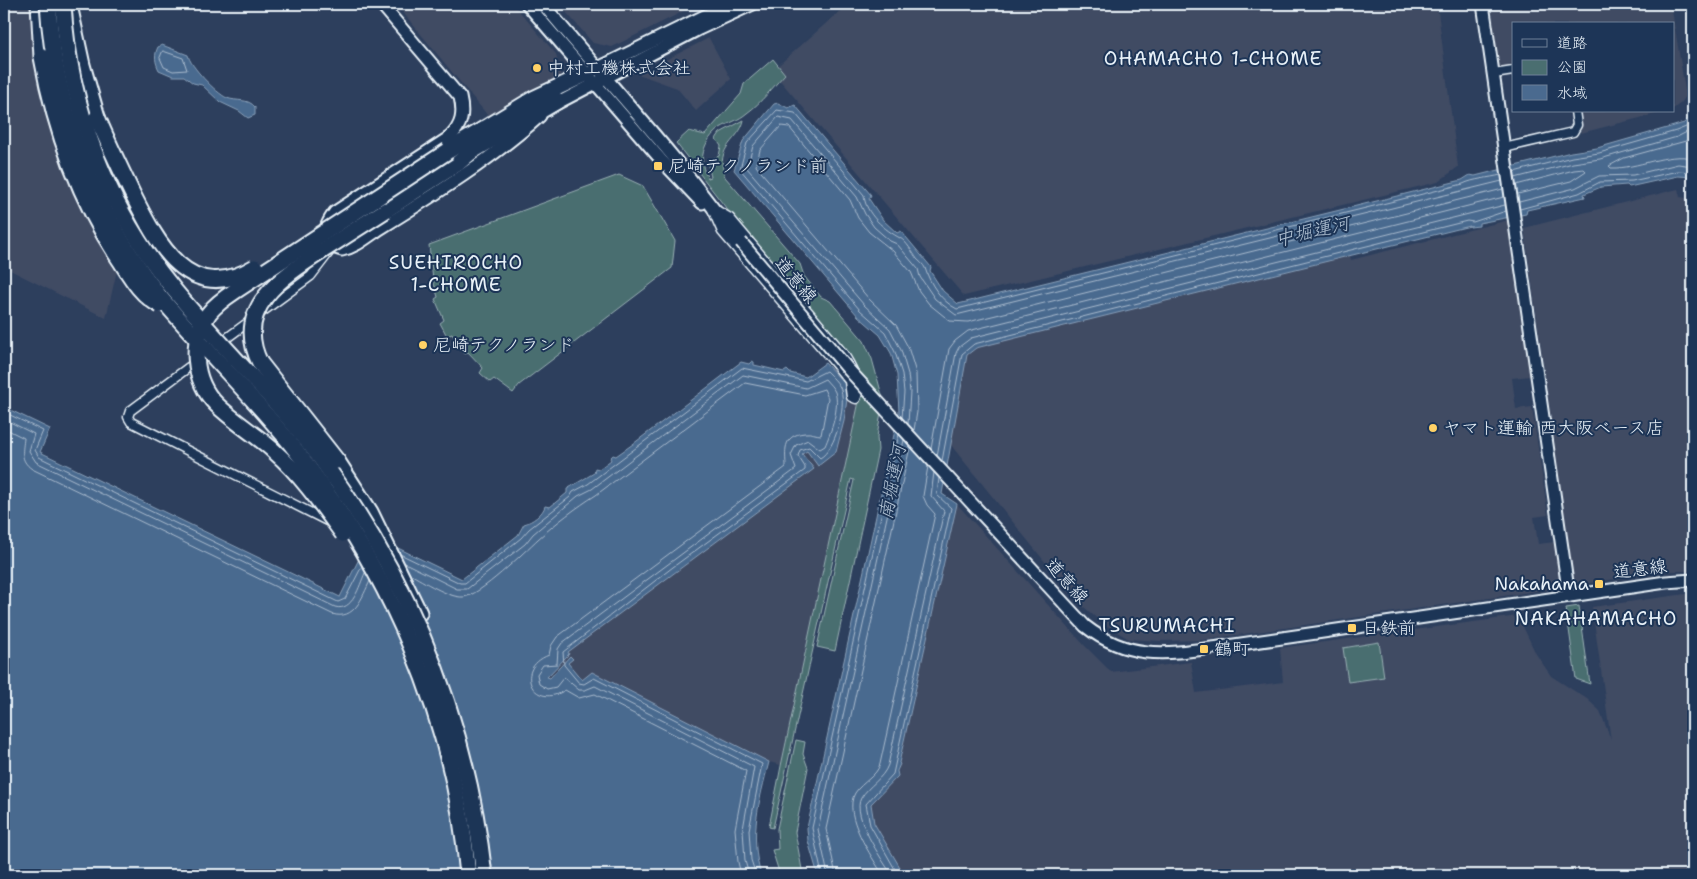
<svg xmlns="http://www.w3.org/2000/svg" width="1697" height="879" viewBox="0 0 1697 879" font-family="'Shantell Sans','Klee One',sans-serif">
<style>
.built{fill:#404b64}
.green{fill:#4a6e70;stroke:#99b0b4}
.water{fill:#4a6a8f;stroke:#89a0b9}
.lines{fill:none;stroke-linecap:round;stroke-linejoin:round}
.shore{stroke:#a9bbce;stroke-width:1}
.street-casing{stroke:#e8f1f8;stroke-width:11}
.secondary-casing{stroke:#e8f1f8;stroke-width:15}
.highway-casing{stroke:#e8f1f8;stroke-width:19}
.street{stroke:#1d3557;stroke-width:8}
.secondary{stroke:#1d3557;stroke-width:11}
.highway{stroke:#1d3557;stroke-width:15}
.secondary-bridge-casing{stroke:#e8f1f8;stroke-width:15;stroke-linecap:butt}
.highway-bridge-casing{stroke:#e8f1f8;stroke-width:19;stroke-linecap:butt}
.secondary-bridge{stroke:#1d3557;stroke-width:11}
.highway-bridge{stroke:#1d3557;stroke-width:15}
.poi-dot{fill:#ffd166;stroke:#1d3557;stroke-width:2}
.labels{text-anchor:middle;dominant-baseline:central;stroke-width:4;stroke-linejoin:round;paint-order:stroke}
.poi-label{font-size:18px;fill:#e8f1f8;stroke:#1d3557;text-anchor:start}
.street-label{font-size:18px;fill:#e8f1f8;stroke:#1d3557}
.neighbourhood-label{font-size:19px;letter-spacing:1px;fill:#e8f1f8;stroke:#1d3557}
.water-label{font-size:19px;font-style:italic;fill:#b1c2d3;stroke:#1d3557}
</style>
<rect width="100%" height="100%" fill="#2d3f5d"/>
<filter id="ink" filterUnits="userSpaceOnUse"><feTurbulence type="fractalNoise" baseFrequency=".02" numOctaves="2"/><feDisplacementMap in="SourceGraphic" scale="10" xChannelSelector="R" yChannelSelector="G"/><feConvolveMatrix kernelMatrix="1 2 1 2 8 2 1 2 1" color-interpolation-filters="sRGB"/></filter>
<g filter="url(#ink)">
<g class="built">
<polygon points="4,4 31,4 42,93 56,149 75,196 93,232 117,270 106,318 4,267"/>
<polygon points="396,4 513,4 556,54 561,78 489,117"/>
<polygon points="559,4 698,4 612,47 593,43"/>
<polygon points="848,4 1437,4 1458,167 1438,182 964,296 772,71"/>
<polygon points="1491,4 1671,4 1686,96 1681,103 1673,109 1673,24 1513,24 1513,67 1499,69"/>
<polygon points="709,38 731,79 696,111 677,88 638,74"/>
<polygon points="1577,111 1667,111 1581,133"/>
<polygon points="1678,189 1680,197 1693,199 1693,571 1667,571 1577,585 1574,582 1524,228"/>
<polygon points="1509,220 1530,376 1512,378 1516,409 1532,407 1548,515 1534,517 1538,544 1555,542 1560,585 1558,588 1203,640 1160,641 1129,639 1102,623 1075,599 950,444 967,355 976,348 1350,255 1351,260"/>
<polygon points="847,399 859,402 781,765 769,762 592,672 582,680 568,662 570,656 549,678 547,677 569,654 568,652 813,469 802,454 807,451 829,458 836,452 844,421"/>
<polygon points="957,504 1085,646 1111,672 1191,662 1196,693 1283,682 1280,648 1518,616 1536,654 1551,676 1587,699 1600,711 1611,740 1592,607 1693,593 1693,875 915,875 901,869 874,823 871,804 898,776 899,764"/>
</g>
<g class="green">
<path d="M773,59l12,15c-12,13 -24,29 -38,39 -8,7 -18,10 -27,15 -17,12 -23,34 -12,50l3,-1 -4,-16 12,-5 2,-10 -5,-7 4,-6 24,-13c-4,21 -30,25 -19,57l75,87 4,12 17,21 9,4 34,40 8,18 11,40 -6,38 1,13 -43,201 -18,-4 37,-167 -3,-1 -78,349 -4,-1 12,-61 80,-374 -9,-30 -7,-13 -112,-132 -57,-74 13,-12 16,4 36,-41 3,-10z"/>
<polygon points="619,175 643,186 675,241 672,268 519,385 513,393 494,379 490,382 480,373 483,368 468,352 465,354 452,334 447,336 440,323 444,320 435,299 438,297 433,280 429,245"/>
<polygon points="1579,606 1590,684 1576,679 1566,608"/>
<polygon points="1379,642 1384,677 1348,682 1343,648"/>
<polygon points="796,740 805,742 803,754 808,768 795,832 803,875 780,875 772,850 778,849 777,829"/>
</g>
<g class="water">
<path d="M162,45l26,10c2,11 28,38 39,43 10,4 21,0 28,9v8l-7,3 -9,-7 -19,-9 -18,-17 -9,-2 -9,-7h-11l-14,-6c-4,-8 -5,-15 -1,-23z"/>
<polygon points="778,103 788,108 795,105 871,195 869,199 883,220 897,233 901,231 931,267 930,271 943,291 958,304 1462,180 1470,175 1475,176 1571,152 1597,148 1674,126 1684,123 1693,114 1693,177 1678,176 1629,187 1627,185 1601,187 1584,194 1585,197 1527,210 1526,214 1479,223 1479,226 1470,227 1470,226 1028,335 976,348 967,355 942,494 957,504 899,763 900,764 897,771 898,776 871,804 874,823 901,869 915,875 818,875 808,841 807,828 899,412 897,375 891,353 880,335 858,316 734,170 743,141 774,104"/>
<path d="M752,361l2,1v3l30,7 3,-2 3,3 16,4 19,-14 20,21 2,15 -3,22 -8,31 -18,14 -11,-15 -5,3 12,15 -246,183 1,2 -22,23 3,1 20,-22 3,3 -5,4 14,17 10,-8 177,90c-10,39 -20,73 -8,113h-757v-468l46,22 -10,23 300,145 31,-62 91,44 56,-44 6,-11c8,-2 19,-10 21,-18l5,1 17,-14v-4l27,-16 1,-5 4,1 12,-9 -1,-2 3,-3 3,1 17,-12 108,-82 8,2z"/>
</g>
<g class="lines">
<g class="shore">
<polygon points="163,51 183,58 187,70 173,71 164,67 160,58"/>
<path d="M1693,139l-69,19 -15,8 2,2c27,1 55,-16 82,-10"/>
<polyline points="1514,172 1572,157 1599,153 1676,131 1686,127 1693,121"/>
<polyline points="1515,178 1573,163 1600,159 1677,137 1693,129"/>
<polyline points="1516,185 1574,170 1584,169 1586,171 1571,181 1518,194"/>
<polyline points="1519,202 1575,188 1599,176 1633,175 1678,164 1693,166"/>
<polyline points="1520,209 1579,193 1600,182 1632,181 1678,171 1693,172"/>
<polyline points="4,412 43,431 35,450 39,457 338,602 345,599 362,566"/>
<path d="M902,418l2,-26 -2,-18 -7,-22 -10,-20 -25,-22 -120,-141 7,-26 30,-33 18,3 69,82c1,19 21,35 36,43 6,3 13,15 17,21 2,2 7,6 8,9 5,16 16,33 32,41l506,-125c10,-5 26,-6 38,-9"/>
<path d="M4,419l30,15 -5,17 7,11 299,145c18,5 24,-21 30,-34"/>
<polyline points="908,424 910,392 908,374 901,350 890,329 864,305 747,168 753,146 778,117 792,120 857,197 865,214 874,227 890,241 897,244 918,269 920,277 935,299 956,315 1502,181"/>
<path d="M4,428l20,10c-1,12 -5,22 8,31l300,145c23,7 30,-17 38,-33"/>
<polyline points="914,430 917,412 916,373 908,347 896,325 869,299 756,166 760,150 781,126 789,127 850,200 858,218 869,232 893,251 911,272 919,291 929,304 950,321 968,322 1503,189"/>
<polyline points="931,449 949,349 955,341 968,331 1504,197"/>
<polyline points="937,456 956,353 959,347 971,338 1505,205"/>
<polyline points="942,461 962,354 974,344 1467,221 1473,222 1506,211"/>
<path d="M400,554l60,29h5l56,-45 8,-9 41,-32 3,-5 15,-8 154,-116 64,13 20,-10c5,5 13,12 15,19 5,17 -5,59 -21,68l-11,-11 -9,3 -2,6 7,11v3l-132,97 -110,85 1,13 15,18 5,1 10,-6 168,86 -13,66 2,30 5,15"/>
<path d="M405,563l52,26h10l58,-45 8,-10 45,-38 14,-7 151,-114 63,13 19,-9c3,4 8,8 10,13 5,15 -4,40 -10,54l-5,3 -12,-9 -12,5 -5,10 5,14 -234,174 -4,6 -1,15 -14,1 -6,9 2,10 8,5 9,-2 8,-10 15,13h6l10,-4 159,81 -11,62 2,32 4,14"/>
<path d="M410,574c13,7 39,24 53,23 16,0 62,-46 75,-58 18,-16 39,-32 58,-44l149,-112 60,12 19,-6 4,9 -7,37c-5,0 -10,-3 -16,-2 -24,2 -19,20 -19,34l-229,170 -6,9 -2,9c-37,14 -15,56 16,35l14,8 16,-4 151,77 -11,58 3,33 3,13"/>
<polyline points="822,875 812,828 899,434"/>
<polyline points="828,875 818,829 904,440"/>
<polyline points="836,875 826,829 910,447"/>
<path d="M883,875c-11,-18 -41,-60 -28,-82 7,-11 22,-17 25,-29l55,-250 -8,-9 -4,-9 5,-30"/>
<path d="M892,875c-10,-15 -41,-60 -31,-77 8,-13 22,-19 27,-33l56,-254 -13,-15 3,-24"/>
<polyline points="903,875 896,871 870,825 866,804 893,774 951,508 937,495 939,478"/>
</g>
<defs>
<g id="street">
<polyline points="1494,74 1513,71"/>
<polyline points="1504,148 1573,132 1577,125 1575,111"/>
<path d="M711,207l19,11 113,135c8,12 20,32 13,46l-5,-2 -2,-16 -17,-21 -110,-128z"/>
<polyline points="220,343 311,276 331,250"/>
<polyline points="197,361 130,411 128,417 131,422 329,522"/>
</g>
<g id="secondary">
<path d="M381,4l79,93c4,17 2,28 -10,40l-115,75c-8,10 -14,23 -6,34l13,4c15,-3 26,-14 39,-22 55,-34 111,-69 159,-112"/>
<polyline points="527,4 663,162 702,203"/>
<path d="M543,4c43,52 88,102 131,154 23,28 43,57 67,84"/>
<polyline points="1483,4 1569,596"/>
<polyline points="592,71 729,4"/>
<polyline points="552,106 699,29 753,4"/>
<path d="M964,495l121,131c47,37 87,27 142,20l439,-64 27,-2"/>
</g>
<g id="highway">
<polyline points="39,4 42,57"/>
<polyline points="69,5 82,65 97,117"/>
<polyline points="448,151 535,98 586,74"/>
<polyline points="386,210 457,164 471,152 557,101"/>
<polyline points="337,461 370,512 419,613"/>
</g>
</defs>
<use href="#street" class="street-casing"/>
<use href="#secondary" class="secondary-casing"/>
<use href="#highway" class="highway-casing"/>
<use href="#street" class="street"/>
<use href="#secondary" class="secondary"/>
<use href="#highway" class="highway"/>
<defs>
<polyline id="secondary-bridge" points="741,242 848,369 964,495"/>
<g id="highway-bridge">
<path d="M48,4c7,107 46,208 112,293 42,50 90,96 131,147 98,125 163,272 177,431"/>
<path d="M63,4c6,104 45,206 112,287 47,57 102,108 146,168 91,124 146,264 163,416"/>
<path d="M42,57c13,73 38,144 80,206 10,16 20,33 38,42"/>
<path d="M97,117c11,26 23,51 35,76 25,50 57,114 123,74"/>
<path d="M337,461l-77,-98c-28,-56 25,-88 65,-114 20,-13 41,-26 61,-39"/>
<path d="M343,534c-21,-29 -41,-58 -68,-82 -18,-17 -41,-30 -59,-48 -23,-23 -27,-64 -7,-91 7,-9 17,-16 26,-22l213,-140"/>
</g>
</defs>
<use href="#secondary-bridge" class="secondary-bridge-casing"/>
<use href="#highway-bridge" class="highway-bridge-casing"/>
<use href="#secondary-bridge" class="secondary-bridge"/>
<use href="#highway-bridge" class="highway-bridge"/>
</g>
</g>
<g class="poi-dot">
<circle cx="537" cy="68" r="5"/>
<rect x="653" y="161" width="10" height="10" rx="2.5"/>
<circle cx="423" cy="345" r="5"/>
<circle cx="1433" cy="428" r="5"/>
<rect x="1594" y="579" width="10" height="10" rx="2.5"/>
<rect x="1347" y="623" width="10" height="10" rx="2.5"/>
<rect x="1199" y="644" width="10" height="10" rx="2.5"/>
</g>
<g class="labels">
<g class="poi-label">
<text x="547" y="68">中村工機株式会社</text>
<text x="668" y="166">尼崎テクノランド前</text>
<text x="433" y="345">尼崎テクノランド</text>
<text x="1443" y="428">ヤマト運輸 西大阪ベース店</text>
<text x="1589" y="584" text-anchor="end">Nakahama</text>
<text x="1362" y="628">日鉄前</text>
<text x="1214" y="649">鶴町</text>
</g>
<g class="street-label">
<text transform="translate(796 280) rotate(50)">道意線</text>
<text transform="translate(1640 569) rotate(-7)">道意線</text>
<text transform="translate(1067 581) rotate(48)">道意線</text>
</g>
<g class="neighbourhood-label">
<text x="1213" y="58">OHAMACHO 1-CHOME</text>
<text x="456" y="262">SUEHIROCHO<tspan x="456" dy="22">1-CHOME</tspan></text>
<text x="1596" y="618">NAKAHAMACHO</text>
<text x="1167" y="625">TSURUMACHI</text>
</g>
<g class="water-label">
<text transform="translate(1312 231) rotate(-13)">中堀運河</text>
<text transform="translate(892 482) rotate(-79)">南堀運河</text>
</g>
</g>
<rect width="1697" height="879" fill="none" stroke="#1d3557" stroke-width="20"/>
<rect x="10" y="10" width="1677" height="859" fill="none" stroke="#e8f1f8" stroke-width="2" filter="url(#ink)"/>
<rect x="1512" y="22" width="162" height="90" fill="#1d3557" stroke="#6e8097"/>
<rect x="1522" y="39" width="25" height="8" fill="#1d3557" stroke="#6e8097"/>
<text x="1557" y="48" font-size="15" fill="#e8f1f8">道路</text>
<rect x="1522" y="60" width="25" height="15" fill="#4a6e70" stroke="#6e8097"/>
<text x="1557" y="72" font-size="15" fill="#e8f1f8">公園</text>
<rect x="1522" y="85" width="25" height="15" fill="#4a6a8f" stroke="#6e8097"/>
<text x="1557" y="98" font-size="15" fill="#e8f1f8">水域</text>
</svg>
